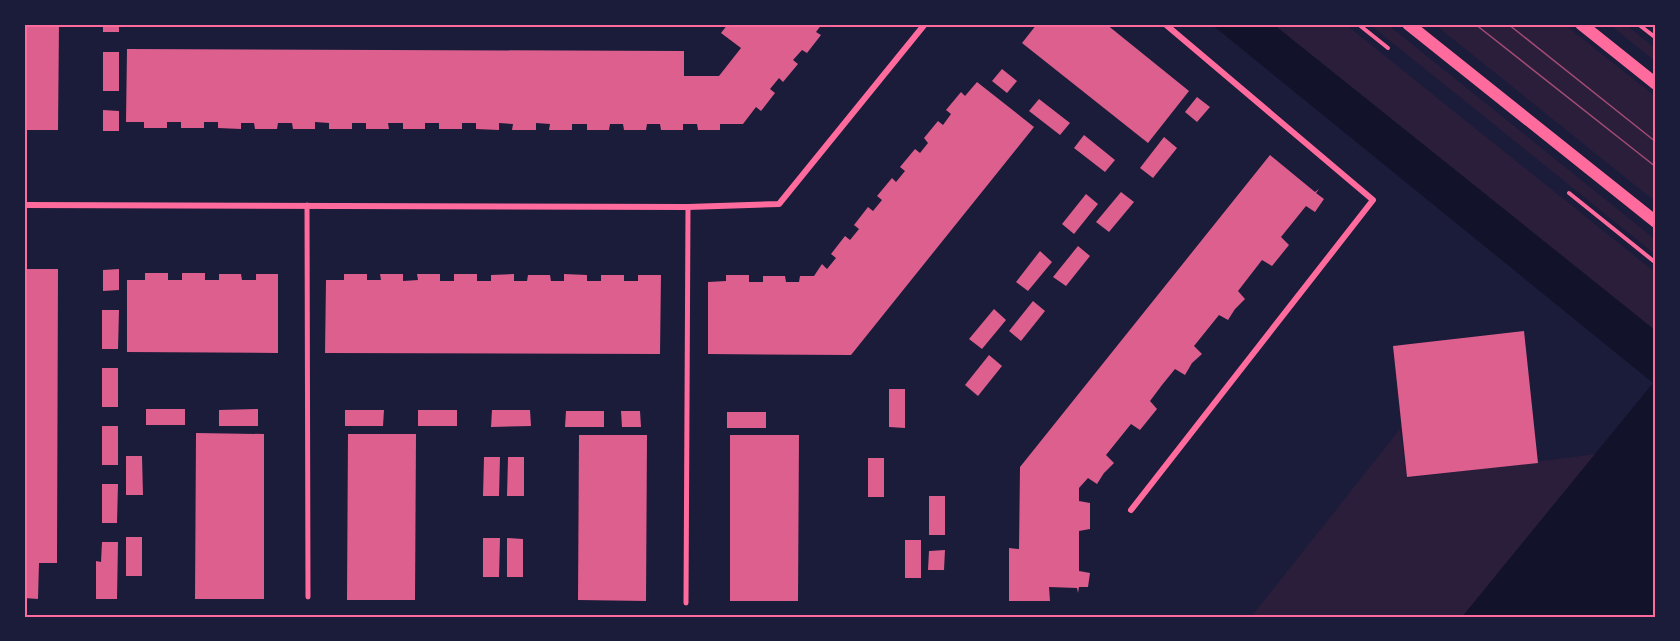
<svg xmlns="http://www.w3.org/2000/svg" width="1680" height="641" viewBox="0 0 1680 641" font-family="'Noto Sans',sans-serif">
<style>
.green{fill:#2a1e3b}
.water{fill:#12122b}
.building{fill:#dd5f8e}
.lines{fill:none;stroke-linecap:round;stroke-linejoin:round}
.path{stroke:#ff6b9d;stroke-width:4}
.pedestrian{stroke:#ff6b9d;stroke-width:5}
.minor{stroke:#ff6b9d;stroke-width:6}
.secondary{stroke:#ff6b9d;stroke-width:12}
.tram{stroke:#a44b75;stroke-width:1.5}
.neatline{fill:none;stroke:#ff6b9d;stroke-width:2}
</style>
<rect width="100%" height="100%" fill="#1b1b3a"/>
<g class="green">
<polygon points="1273,24 1345,24 1656,273 1656,331"/>
<polygon points="1369,24 1387,24 1656,240 1656,255"/>
<polygon points="1434,24 1564,24 1656,97 1656,202"/>
<polygon points="1609,24 1625,24 1656,49 1656,62"/>
<polygon points="1400,429 1407,478 1596,454 1462,617 1251,617"/>
</g>
<polygon class="water" points="1211,24 1273,24 1656,331 1656,617 1462,617 1653,383"/>
<g class="building">
<polygon points="24,24 59,24 58,130 24,130"/>
<rect x="103" y="24" width="16" height="8"/>
<polygon points="728,24 822,24 816,32 821,35 807,53 802,50 793,60 798,64 783,82 779,78 770,89 775,93 761,111 756,107 743,124 720,124 720,130 698,130 697,124 683,124 683,130 661,130 660,124 647,124 646,130 624,130 623,124 610,124 609,130 587,130 587,124 572,124 572,130 549,130 550,124 536,123 536,130 512,130 513,124 499,123 499,130 476,129 476,123 462,123 462,129 439,129 439,123 425,123 425,129 403,129 403,123 388,123 389,129 366,129 366,123 352,123 352,129 329,129 329,123 315,122 315,129 293,129 292,123 278,123 277,129 255,129 254,123 241,123 241,129 218,128 218,122 204,122 204,128 181,128 181,122 167,122 167,128 144,128 144,122 126,122 127,49 684,51 684,76 719,76 741,48 721,33"/>
<polygon points="1037,24 1106,24 1189,91 1148,143 1022,43"/>
<rect x="103" y="52" width="16" height="39"/>
<polygon points="1002,69 1017,81 1007,93 992,81"/>
<polygon points="977,82 1034,127 851,355 708,354 708,282 726,281 726,275 749,275 749,282 763,282 763,276 785,276 786,282 799,282 800,276 814,276 822,264 827,269 836,258 831,254 845,236 850,240 859,229 854,225 868,207 873,211 882,200 877,196 892,178 896,182 905,171 900,167 915,149 920,153 928,143 924,138 938,121 943,125 951,114 946,110 961,92 965,96"/>
<polygon points="1197,97 1210,107 1197,122 1185,112"/>
<polygon points="1039,99 1070,123 1060,135 1029,111"/>
<polygon points="103,110 119,111 119,131 103,131"/>
<polygon points="1084,135 1115,160 1105,172 1074,148"/>
<polygon points="1164,137 1177,148 1153,178 1140,168"/>
<polygon points="1270,155 1315,192 1319,189 1316,193 1324,199 1315,212 1306,206 1281,237 1289,245 1272,266 1262,260 1238,291 1245,299 1235,309 1228,320 1219,315 1194,346 1202,354 1192,363 1185,375 1175,369 1162,385 1150,401 1157,409 1140,430 1131,424 1106,455 1114,463 1104,473 1097,484 1088,478 1079,488 1079,501 1090,503 1090,529 1079,531 1079,571 1090,573 1088,587 1079,587 1078,593 1077,588 1049,587 1050,601 1009,601 1009,548 1019,549 1020,467"/>
<polygon points="1121,192 1134,202 1109,232 1096,222"/>
<polygon points="1086,194 1098,204 1074,234 1062,224"/>
<polygon points="1078,246 1090,256 1066,286 1053,277"/>
<polygon points="1040,251 1052,262 1028,291 1016,282"/>
<polygon points="24,269 58,269 57,563 39,563 38,599 24,598"/>
<polygon points="119,269 119,290 103,291 103,270"/>
<polygon points="145,273 168,273 168,280 182,280 182,273 205,273 205,280 219,280 219,274 241,274 242,280 256,280 256,274 278,274 278,353 127,352 127,280 145,280"/>
<polygon points="344,274 367,274 367,280 381,280 380,274 403,274 403,281 418,280 417,274 440,274 440,281 454,281 454,274 477,274 477,281 491,281 491,275 514,274 514,281 527,281 528,275 550,275 551,281 564,281 564,274 587,275 587,281 601,281 601,275 624,275 624,281 638,281 638,275 661,275 660,354 325,353 326,280 344,280"/>
<polygon points="1033,301 1045,311 1021,341 1009,331"/>
<polygon points="994,309 1006,320 982,349 969,339"/>
<polygon points="102,310 119,310 118,349 102,349"/>
<polygon points="1524,331 1538,463 1407,477 1393,346"/>
<polygon points="989,355 1002,366 978,396 965,385"/>
<rect x="102" y="368" width="16" height="39"/>
<polygon points="889,389 905,389 905,428 889,427"/>
<rect x="146" y="409" width="39" height="16"/>
<polygon points="258,409 258,426 219,426 219,410"/>
<polygon points="345,410 384,410 383,426 345,426"/>
<rect x="418" y="410" width="39" height="16"/>
<polygon points="492,410 530,410 531,426 491,427"/>
<polygon points="566,411 604,411 604,427 565,427"/>
<polygon points="621,411 640,411 641,427 622,427"/>
<rect x="727" y="412" width="39" height="16"/>
<rect x="102" y="426" width="16" height="39"/>
<polygon points="196,433 264,434 264,599 195,599"/>
<polygon points="348,434 416,434 415,600 347,600"/>
<polygon points="579,435 647,435 646,601 578,600"/>
<polygon points="730,435 799,435 798,601 730,601"/>
<polygon points="126,456 142,456 143,495 126,495"/>
<polygon points="484,457 500,457 499,496 483,496"/>
<polygon points="508,457 524,457 524,496 507,496"/>
<rect x="868" y="458" width="16" height="39"/>
<polygon points="102,484 118,484 117,523 102,523"/>
<rect x="929" y="496" width="16" height="39"/>
<rect x="126" y="537" width="16" height="39"/>
<polygon points="483,538 500,538 499,577 483,577"/>
<polygon points="507,538 523,539 523,577 507,577"/>
<rect x="905" y="540" width="16" height="38"/>
<polygon points="102,542 118,542 117,599 96,599 96,561 101,562"/>
<polygon points="945,550 944,570 928,570 929,551"/>
</g>
<g class="lines">
<g class="path">
<polyline points="1358,24 1388,48"/>
<polyline points="1638,24 1656,38"/>
<polyline points="1569,193 1656,263"/>
</g>
<g class="pedestrian">
<polyline points="307,205 308,597"/>
<polyline points="686,603 688,207"/>
</g>
<g class="minor">
<polyline points="24,205 688,207 779,204 925,24"/>
<polyline points="1131,510 1373,200 1165,24"/>
</g>
<g class="secondary">
<polyline points="1408,24 1656,222"/>
<polyline points="1581,24 1656,84"/>
</g>
<g class="tram">
<polyline points="1475,24 1656,167"/>
<polyline points="1508,24 1656,142"/>
</g>
</g>
<rect width="1680" height="641" fill="none" stroke="#1b1b3a" stroke-width="51"/>
<rect x="26" y="26" width="1628" height="590" class="neatline"/>
</svg>
